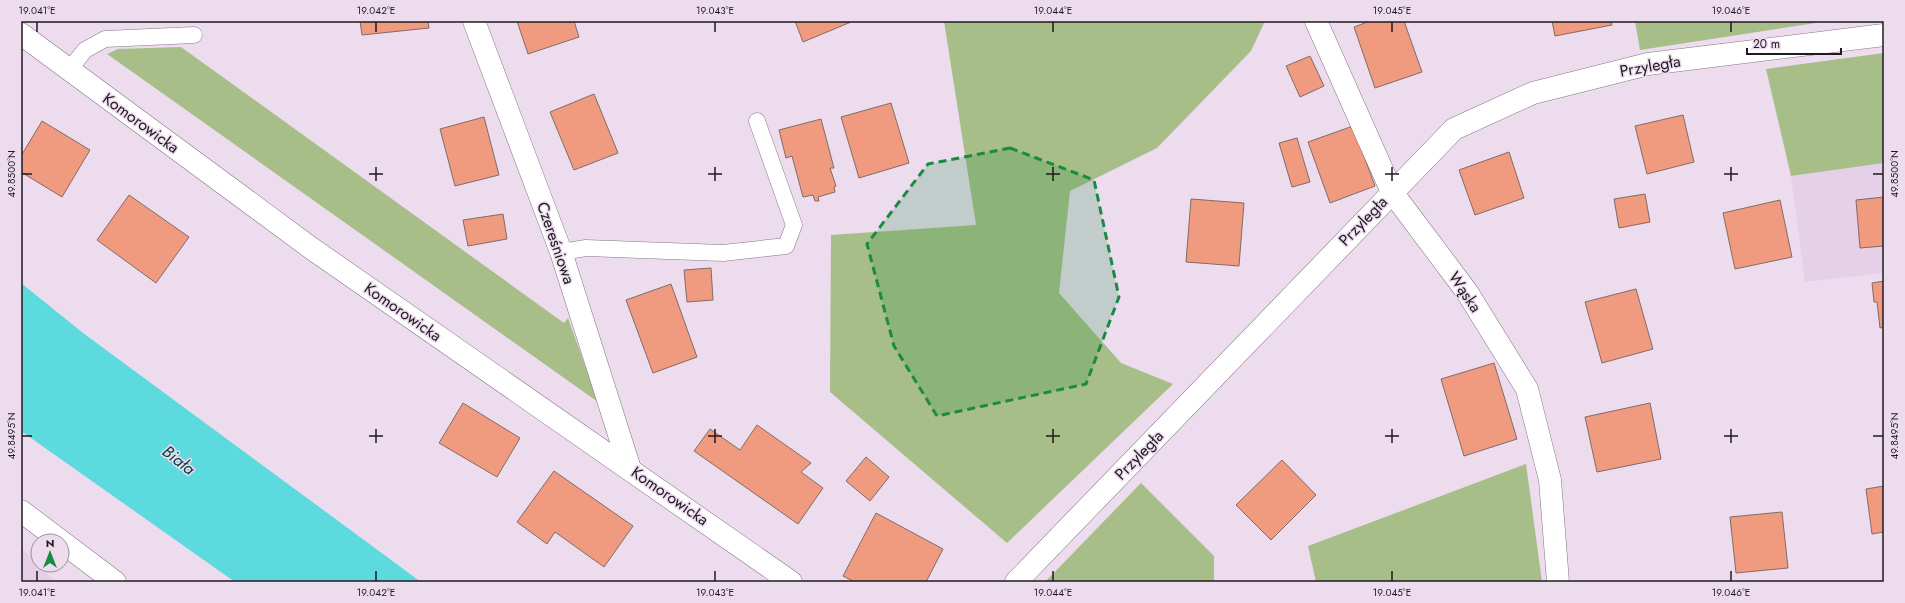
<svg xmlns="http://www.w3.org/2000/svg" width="1905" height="603" viewBox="0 0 1905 603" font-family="Jost,sans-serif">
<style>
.built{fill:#e5d0e8}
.green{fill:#a8be88}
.water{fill:#5cdade}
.building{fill:#f09a80;stroke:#816c65}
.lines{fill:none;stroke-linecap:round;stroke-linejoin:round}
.service-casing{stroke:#847687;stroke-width:17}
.minor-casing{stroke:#847687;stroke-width:23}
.tertiary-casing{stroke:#847687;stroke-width:23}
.service{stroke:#fff;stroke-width:16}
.minor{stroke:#fff;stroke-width:22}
.tertiary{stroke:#fff;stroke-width:22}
.marked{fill:#1c8a42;fill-opacity:0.2;stroke:#1c8a42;stroke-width:3;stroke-dasharray:8 5;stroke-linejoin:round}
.ticks{fill:none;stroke:#1f1920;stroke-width:1.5}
.labels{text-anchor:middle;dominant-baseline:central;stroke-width:3;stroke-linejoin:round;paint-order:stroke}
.street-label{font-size:16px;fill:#1f1920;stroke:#ecdcee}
.water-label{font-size:17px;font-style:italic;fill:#003e40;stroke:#ecdcee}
.neatline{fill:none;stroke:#1f1920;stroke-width:1.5}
.ticks-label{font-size:10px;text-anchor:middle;fill:#1f1920}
</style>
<rect width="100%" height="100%" fill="#ecdcee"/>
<g class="built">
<polygon points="1884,163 1884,273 1805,282 1791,176"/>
<polygon points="21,547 38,565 56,582 21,582"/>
</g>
<g class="green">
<polygon points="944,21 1265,21 1251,51 1157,148 1070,191 1059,293 1121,363 1173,384 1007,543 830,392 831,235 976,225"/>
<polygon points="1635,21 1829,21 1640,50"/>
<polygon points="181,47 564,323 568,318 598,402 107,54 118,49"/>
<polygon points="1884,53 1884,163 1791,176 1766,69"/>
<polygon points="1526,464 1542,582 1316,582 1308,546"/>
<polygon points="1141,483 1214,556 1214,582 1045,582"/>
</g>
<polygon class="water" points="21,283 83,333 421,582 235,582 21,431"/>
<g class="building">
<polygon points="360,21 428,21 429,28 362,35"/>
<polygon points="517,21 574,21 579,37 528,54"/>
<polygon points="795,21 851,21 851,22 803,42"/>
<polygon points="1370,21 1404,21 1422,72 1375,88 1354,27"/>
<polygon points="1552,21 1611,21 1612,25 1555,36"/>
<polygon points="1310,56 1324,86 1300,97 1286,66"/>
<polygon points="594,94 618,153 574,170 550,112"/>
<polygon points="891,103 909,163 859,178 841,117"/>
<polygon points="1683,115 1694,162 1647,174 1635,126"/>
<polygon points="484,117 499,175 455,186 440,129"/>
<polygon points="821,119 834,168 830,168 836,186 834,187 835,192 818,197 819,201 815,201 813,195 803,197 792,156 786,158 779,130"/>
<polygon points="42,121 90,150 62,197 21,172 21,156"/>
<polygon points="1353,126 1375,186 1330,203 1308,142"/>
<polygon points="1297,138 1310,182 1292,187 1279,143"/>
<polygon points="1509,152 1524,198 1475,215 1459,170"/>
<polygon points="1645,194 1650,222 1619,228 1614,199"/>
<polygon points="129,195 189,237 156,283 97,240"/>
<polygon points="1884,197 1884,246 1860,248 1856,200"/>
<polygon points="1191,199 1244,203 1239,266 1186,262"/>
<polygon points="1780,200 1792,257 1735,269 1723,213"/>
<polygon points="503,214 507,239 468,246 463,220"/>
<polygon points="711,268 713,300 687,302 684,270"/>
<polygon points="1884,281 1884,327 1880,328 1877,302 1874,302 1872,283"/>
<polygon points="671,284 697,357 653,373 626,300"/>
<polygon points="1636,289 1653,349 1602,363 1585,302"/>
<polygon points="1494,363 1517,439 1464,456 1441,379"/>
<polygon points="463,403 520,438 497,477 439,443"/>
<polygon points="1650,403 1661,459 1597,472 1585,417"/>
<polygon points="757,425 811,463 801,472 823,488 798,524 694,451 710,429 740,450"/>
<polygon points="866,457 889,477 870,501 846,481"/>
<polygon points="1282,460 1316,495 1271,540 1236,505"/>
<polygon points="554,471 633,526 604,567 555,532 547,544 517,522"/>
<polygon points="1884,486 1884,532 1872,534 1866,489"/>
<polygon points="1782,512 1788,568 1736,573 1730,517"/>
<polygon points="876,513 943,549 926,582 855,582 843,576"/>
</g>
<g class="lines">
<defs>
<g id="service">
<polyline points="69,70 85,50 105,39 194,35"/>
<polyline points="561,252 586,248 723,253 786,246 794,225 757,121"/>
</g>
<g id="minor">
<polyline points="474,21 561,252 630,469"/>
<polyline points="1316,21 1392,192 1467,292 1527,389 1550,480 1558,582"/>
<polyline points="21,511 115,582"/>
<polyline points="1016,582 1454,129 1533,93 1648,64 1884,35"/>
</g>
<polyline id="tertiary" points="21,34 311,248 791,582"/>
</defs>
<use href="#service" class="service-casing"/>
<use href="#minor" class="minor-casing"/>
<use href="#tertiary" class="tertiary-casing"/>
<use href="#service" class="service"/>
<use href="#minor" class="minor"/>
<use href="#tertiary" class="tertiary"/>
</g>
<path class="marked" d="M1010,148l84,32 25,117 -33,87 -149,32 -43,-70 -27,-102 61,-80z"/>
<path class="ticks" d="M37,22v10M376,22v10M715,22v10M1053,22v10M1392,22v10M1731,22v10M376,167v14M715,167v14M1053,167v14M1392,167v14M1731,167v14M22,174h10M369,174h14M708,174h14M1046,174h14M1385,174h14M1724,174h14M1873,174h10M376,429v14M715,429v14M1053,429v14M1392,429v14M1731,429v14M22,436h10M369,436h14M708,436h14M1046,436h14M1385,436h14M1724,436h14M1873,436h10M37,571v10M376,571v10M715,571v10M1053,571v10M1392,571v10M1731,571v10"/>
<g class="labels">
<g class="street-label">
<text transform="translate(1650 66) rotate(-10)">Przyległa</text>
<text transform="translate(141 123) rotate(36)">Komorowicka</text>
<text transform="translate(1363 221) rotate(-46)">Przyległa</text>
<text transform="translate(556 243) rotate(71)">Czereśniowa</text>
<text transform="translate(1465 292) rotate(56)">Wąska</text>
<text transform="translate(403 312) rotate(35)">Komorowicka</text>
<text transform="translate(1139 455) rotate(-46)">Przyległa</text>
<text transform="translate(670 496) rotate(35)">Komorowicka</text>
</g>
<g class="water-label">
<text transform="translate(179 460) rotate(38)">Biała</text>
</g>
</g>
<rect width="1905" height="603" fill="none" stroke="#ecdcee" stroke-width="44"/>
<g transform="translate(50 553)"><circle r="19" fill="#ecdcee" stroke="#9a8e9c"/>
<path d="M0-3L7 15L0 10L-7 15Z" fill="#1c8a42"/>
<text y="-6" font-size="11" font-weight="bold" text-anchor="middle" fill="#1f1920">N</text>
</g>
<path d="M1747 48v6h94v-6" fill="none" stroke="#1f1920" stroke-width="2"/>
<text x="1753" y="48" font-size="12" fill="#1f1920" stroke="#ecdcee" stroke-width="3" paint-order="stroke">20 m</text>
<rect x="22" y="22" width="1861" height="559" class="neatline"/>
<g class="ticks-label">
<text x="37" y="14">19.041°E</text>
<text x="376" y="14">19.042°E</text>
<text x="715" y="14">19.043°E</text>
<text x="1053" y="14">19.044°E</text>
<text x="1392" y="14">19.045°E</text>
<text x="1731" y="14">19.046°E</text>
<text transform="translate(11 174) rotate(-90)" y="4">49.8500°N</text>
<text transform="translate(1894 174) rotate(-90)" y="4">49.8500°N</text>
<text transform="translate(11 436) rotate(-90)" y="4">49.8495°N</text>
<text transform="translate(1894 436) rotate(-90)" y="4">49.8495°N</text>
<text x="37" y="596">19.041°E</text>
<text x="376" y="596">19.042°E</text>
<text x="715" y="596">19.043°E</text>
<text x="1053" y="596">19.044°E</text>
<text x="1392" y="596">19.045°E</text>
<text x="1731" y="596">19.046°E</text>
</g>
</svg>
